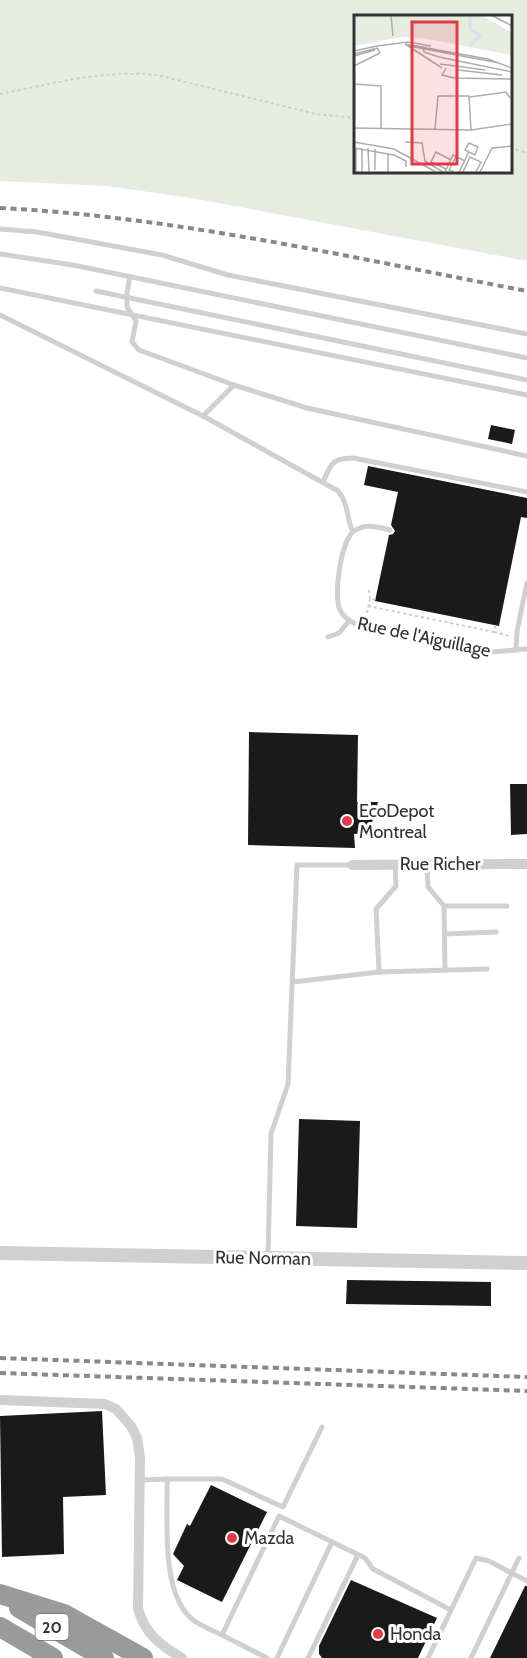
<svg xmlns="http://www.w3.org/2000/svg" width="527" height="1658" viewBox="0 0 527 1658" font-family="Cabin,sans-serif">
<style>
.green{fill:#e6ecdf;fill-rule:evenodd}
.building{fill:#1a1a1a}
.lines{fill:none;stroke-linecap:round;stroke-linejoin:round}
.path{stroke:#cdcdcd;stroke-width:2;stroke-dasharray:3 3;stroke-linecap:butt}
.service{stroke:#d0d0d0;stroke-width:5}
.minor{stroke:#d0d0d0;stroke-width:10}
.tertiary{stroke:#d0d0d0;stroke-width:14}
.motorway{stroke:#9a9a9a;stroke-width:20}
.rail{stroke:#888;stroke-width:4;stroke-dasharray:6 4.5;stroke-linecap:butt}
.poi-dot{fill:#e63946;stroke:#fff;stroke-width:2}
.labels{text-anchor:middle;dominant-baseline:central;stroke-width:6;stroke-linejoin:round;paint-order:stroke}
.shield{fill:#fff;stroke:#707070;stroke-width:1.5}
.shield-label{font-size:16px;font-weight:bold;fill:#333}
.street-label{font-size:18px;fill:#333;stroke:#fff}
.poi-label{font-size:18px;fill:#333;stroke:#fff;text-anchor:start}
.inset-river{fill:none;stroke:#cfe2ee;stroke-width:3}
.inset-road{fill:none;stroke:#adadad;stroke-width:1.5}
.view{fill:#e63946;fill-opacity:0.15;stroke:#e63946;stroke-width:3}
.inset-edge{fill:none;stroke:#333;stroke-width:3}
</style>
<rect width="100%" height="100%" fill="#fff"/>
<path class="green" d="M0,0h527v261l-330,-62 -90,-13 -107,-5zM356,16h154v155h-154z"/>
<g class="building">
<polygon points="491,425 515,430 512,444 488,439"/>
<polygon points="368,466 527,498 527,518 521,517 499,626 375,601 389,535 393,534 395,531 391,525 398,492 364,485"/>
<polygon points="249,732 358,735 357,802 378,802 369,833 354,834 355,848 248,845"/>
<polygon points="510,784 527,784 527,834 511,835"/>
<polygon points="299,1119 360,1121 357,1228 296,1226"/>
<polygon points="347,1280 491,1282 491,1306 346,1304"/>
<polygon points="102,1411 106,1495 63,1497 64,1554 2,1557 0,1416"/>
<polygon points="211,1485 267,1512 222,1602 177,1580 184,1566 173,1554 187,1524 190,1526"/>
<polygon points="351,1580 437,1618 418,1658 322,1658 319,1654 319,1646"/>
<polygon points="525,1586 527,1586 527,1658 490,1658"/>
</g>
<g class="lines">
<g class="path">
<path d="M0,94c51,-10 105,-25 157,-19l159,39 40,4"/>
<polyline points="510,148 527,153"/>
<polyline points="369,590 370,598"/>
<polyline points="368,606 494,632 495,626"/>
<polyline points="366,619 370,598 376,600"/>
<polyline points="494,632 509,636"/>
</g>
<g class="service">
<polyline points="0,229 37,232 162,255 228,275 527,334"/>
<polyline points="0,254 73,265 527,358"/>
<polyline points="130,276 127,293 127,307 136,321 132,342 139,350 234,385 307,408 527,456"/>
<polyline points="0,288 527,395"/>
<polyline points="96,291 527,380"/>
<path d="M0,315l203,101 135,75c11,12 8,27 15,41"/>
<polyline points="203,416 234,385"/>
<path d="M323,482c8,-18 9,-24 30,-24l174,34"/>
<path d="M390,530c-13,-3 -24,-7 -36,1 -13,9 -21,65 -14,79 4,9 12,13 21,16l131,26 35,-3"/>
<polyline points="328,637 339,633 349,621"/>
<polyline points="516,650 517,631 527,583"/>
<polyline points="427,864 428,887 444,906"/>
<polyline points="445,934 496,932"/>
<polyline points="445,969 444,906 507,906"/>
<polyline points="379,972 376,909 396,886 395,864"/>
<polyline points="293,982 379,972 487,969"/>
<polyline points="268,1257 271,1134 288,1084 297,865 352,865"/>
<polyline points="167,1479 222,1479 283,1507 322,1427"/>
<path d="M140,1480l27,-1c1,39 -7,115 26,141 8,6 19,10 29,15"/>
<polyline points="267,1658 222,1635 279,1516 365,1558 373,1569 451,1610"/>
<polyline points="277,1658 332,1542"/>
<polyline points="308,1658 358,1555"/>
<polyline points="428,1658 476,1558 489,1561 527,1581"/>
<polyline points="471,1658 519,1558"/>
</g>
<g class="minor">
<polyline points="352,865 527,864"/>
<path d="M0,1400l105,4 11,5 15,17 6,12 3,19 -2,151c6,25 22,37 44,50"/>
</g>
<polyline class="tertiary" points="0,1253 527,1263"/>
<g class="motorway">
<polyline points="0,1594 64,1614 143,1658"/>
<polyline points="19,1608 104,1658"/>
<polyline points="0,1627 53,1658"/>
</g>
<g class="rail">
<path d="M0,208c178,9 352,50 527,83"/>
<polyline points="0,1358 527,1377"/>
<polyline points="0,1373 527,1391"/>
</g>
</g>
<g class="poi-dot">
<circle cx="347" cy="821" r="6"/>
<circle cx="232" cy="1538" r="6"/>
<circle cx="378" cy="1634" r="6"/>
</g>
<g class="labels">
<rect class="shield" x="35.5" y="1614" width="33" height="26" rx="4.5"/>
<g class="shield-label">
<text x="52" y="1627">20</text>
</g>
<g class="street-label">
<text transform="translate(424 637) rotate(12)">Rue de l'Aiguillage</text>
<text x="440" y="864">Rue Richer</text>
<text transform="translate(263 1258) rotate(1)">Rue Norman</text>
</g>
<g class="poi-label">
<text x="359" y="811">EcoDepot<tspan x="359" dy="21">Montreal</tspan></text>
<text x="244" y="1538">Mazda</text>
<text x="390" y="1634">Honda</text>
</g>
</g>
<g transform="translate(354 15)">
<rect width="158" height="158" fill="#fff"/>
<path d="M0,0h126l31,17v23l-89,-17 -21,-1 -47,9z" fill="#e6ecdf"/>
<path class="inset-river" d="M116,0v14l10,6 -10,11"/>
<path class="inset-road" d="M37,0l2,21M137,0l21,11M23,31l31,-4 23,4M55,31l90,17M69,33l1,4 15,5 73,15M0,36l23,-5M0,39l23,-6 3,5 -26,13M0,41l21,-6M86,49l45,6M88,53l-37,-24 83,15 24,9M92,53l-4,7 12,3 58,1M104,55l44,5M0,69l27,2v43M116,82l36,-5 4,6M0,113l117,2 41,-6M81,114l3,-33h31l2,34M0,127l40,7 42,23M51,127l17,1 3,18 18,11M0,133l40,7 12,6v6M2,133v24M8,133v24M14,133l1,24M21,134v21M34,138v19M92,154l-15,-7 5,-10 15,8M91,157l8,-17 12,6M100,157l-5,-2 8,-15M105,157l10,-20 6,3 3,-8 -9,-4 -4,7 4,2M109,157l7,-15 11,5 -5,10M126,157l12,-24 20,-2"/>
<path class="view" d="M58,7h45v142h-45z"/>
<rect width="158" height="158" class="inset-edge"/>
</g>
</svg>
